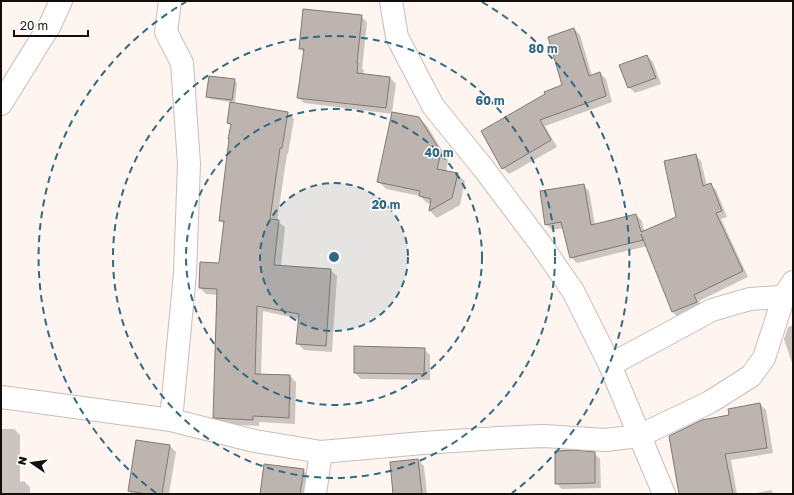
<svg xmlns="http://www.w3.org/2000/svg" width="794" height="495" viewBox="0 0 794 495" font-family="'Golos Text',sans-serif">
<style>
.shadow{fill:#0003}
.building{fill:#bdb4b0;stroke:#807873}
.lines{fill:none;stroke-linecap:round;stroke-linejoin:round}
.minor-casing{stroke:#c7beb9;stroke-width:24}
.minor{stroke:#fff;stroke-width:22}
.ring{fill:none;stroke:#316983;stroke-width:2;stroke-dasharray:7 5}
.centre{fill:#316983;stroke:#fff;stroke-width:2}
.ring-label{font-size:12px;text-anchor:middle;font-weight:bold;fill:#316983;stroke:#fff;stroke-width:3;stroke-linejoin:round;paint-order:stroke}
</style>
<rect width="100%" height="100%" fill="#fef5f0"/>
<g class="shadow">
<polygon points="361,16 367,22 362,69 364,70 363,75 390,78 396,84 392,113 419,118 427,126 448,160 446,172 457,174 465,181 460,205 437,218 430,211 431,204 427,203 420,196 386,189 378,181 393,114 304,103 298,97 304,53 300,48"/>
<polygon points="574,29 580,35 592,76 600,73 606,79 612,102 545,126 557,147 509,174 503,168 564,86"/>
<polygon points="647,56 653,62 661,84 635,93 629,87"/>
<polygon points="234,80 237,83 235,103 288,113 294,119 288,154 287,154 277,221 285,227 281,267 330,270 337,276 332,352 304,350 297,343 299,319 263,311 261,375 290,376 296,382 295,424 259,422 259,426 220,424 214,417 218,295 206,294 200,288 220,264 224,224 220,220 231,126 228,123 231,102 210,99 207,97"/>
<polygon points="695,155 701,161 707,186 710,185 716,190 727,217 721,219 748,277 699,301 702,308 679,318 673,312 647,246 577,263 571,257 564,228 552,230 546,224 583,185 589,191 595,225 636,215 642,221 644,231 677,217"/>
<polygon points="793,325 793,366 784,339 788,327"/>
<polygon points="424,349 430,355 430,380 361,379 355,373"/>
<polygon points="760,404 766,410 773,453 731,460 737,494 705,494 730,416"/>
<polygon points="1,429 14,429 20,435 20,482 24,481 30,487 30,494 1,494"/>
<polygon points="170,446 176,452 169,494 132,494 129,491"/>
<polygon points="594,453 600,459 601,488 562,489 556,483"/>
<polygon points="418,460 424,466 427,494 394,494"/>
<polygon points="303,470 309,476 307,494 261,494"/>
<polygon points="771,490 774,494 751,494"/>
</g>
<g class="building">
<polygon points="303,9 362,15 357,63 358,63 357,73 390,77 386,108 297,98 304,49 299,49"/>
<polygon points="574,28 589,76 600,72 606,96 540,120 551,140 502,169 481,131 545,94 544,92 562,85 548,37"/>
<polygon points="647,55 656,78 628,88 619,65"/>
<polygon points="209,76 235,79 232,100 206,97"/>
<polygon points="230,102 288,112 282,148 280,148 270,219 279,220 274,265 331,269 326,346 296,344 299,314 257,306 255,374 290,375 289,418 253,416 253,420 213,418 217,289 199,288 200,262 219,263 224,221 219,221 229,139 228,139 231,124 227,123"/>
<polygon points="392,112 419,117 441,152 437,169 458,173 452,198 429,211 431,199 419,196 420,191 377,182"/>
<polygon points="696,154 703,186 711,183 722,211 716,213 743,271 694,295 697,302 672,312 641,234 643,240 570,258 561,222 545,225 540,191 584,184 591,225 636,214 641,232 676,217 664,161"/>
<polygon points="354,346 425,348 424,374 354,373"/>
<polygon points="760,403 767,448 725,454 733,494 679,494 669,436 702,420 729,415 728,409"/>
<polygon points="136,440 170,445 162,494 148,494 128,491"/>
<polygon points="574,450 595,452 595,483 555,484 555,451"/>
<polygon points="418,459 422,494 393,494 390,462"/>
<polygon points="264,464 304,469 300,494 260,494"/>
</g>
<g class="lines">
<defs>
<g id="minor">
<polyline points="170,1 166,32 182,63 189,164 185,273 171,420"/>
<polyline points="391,1 397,37 433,106 484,169 539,242 573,291 610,365 664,494"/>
<polyline points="1,104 50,25 61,1"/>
<polyline points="610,365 712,310 750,299 793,296"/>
<polyline points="1,397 171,420 255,441 321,452 423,443 499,438 544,436 606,440 639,436 710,402 751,376 764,358 784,296 793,282"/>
<polyline points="315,494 321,452"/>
</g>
</defs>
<use href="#minor" class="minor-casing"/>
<use href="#minor" class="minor"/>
</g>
<circle cx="334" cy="257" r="74" fill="#316983" fill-opacity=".12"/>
<g class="ring">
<circle cx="334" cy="257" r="74"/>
<circle cx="334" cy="257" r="148"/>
<circle cx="334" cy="257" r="221"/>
<path d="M156 493A295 295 0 0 1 186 2M482 2A295 295 0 0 1 512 493"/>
</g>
<circle cx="334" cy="257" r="6" class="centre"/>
<g class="ring-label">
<text x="543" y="53">80 m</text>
<text x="490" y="105">60 m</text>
<text x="439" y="157">40 m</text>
<text x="386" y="209">20 m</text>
</g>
<rect width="794" height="495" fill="none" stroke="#110e0c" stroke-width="4"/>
<g transform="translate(32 463) rotate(283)" stroke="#ffffff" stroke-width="3" paint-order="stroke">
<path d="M0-3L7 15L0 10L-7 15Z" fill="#110e0c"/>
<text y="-6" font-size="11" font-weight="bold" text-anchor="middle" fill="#110e0c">N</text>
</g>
<path d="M14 30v6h74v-6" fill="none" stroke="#110e0c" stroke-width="2"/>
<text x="20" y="30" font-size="12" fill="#110e0c" stroke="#ffffff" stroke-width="3" paint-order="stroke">20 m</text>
</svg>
